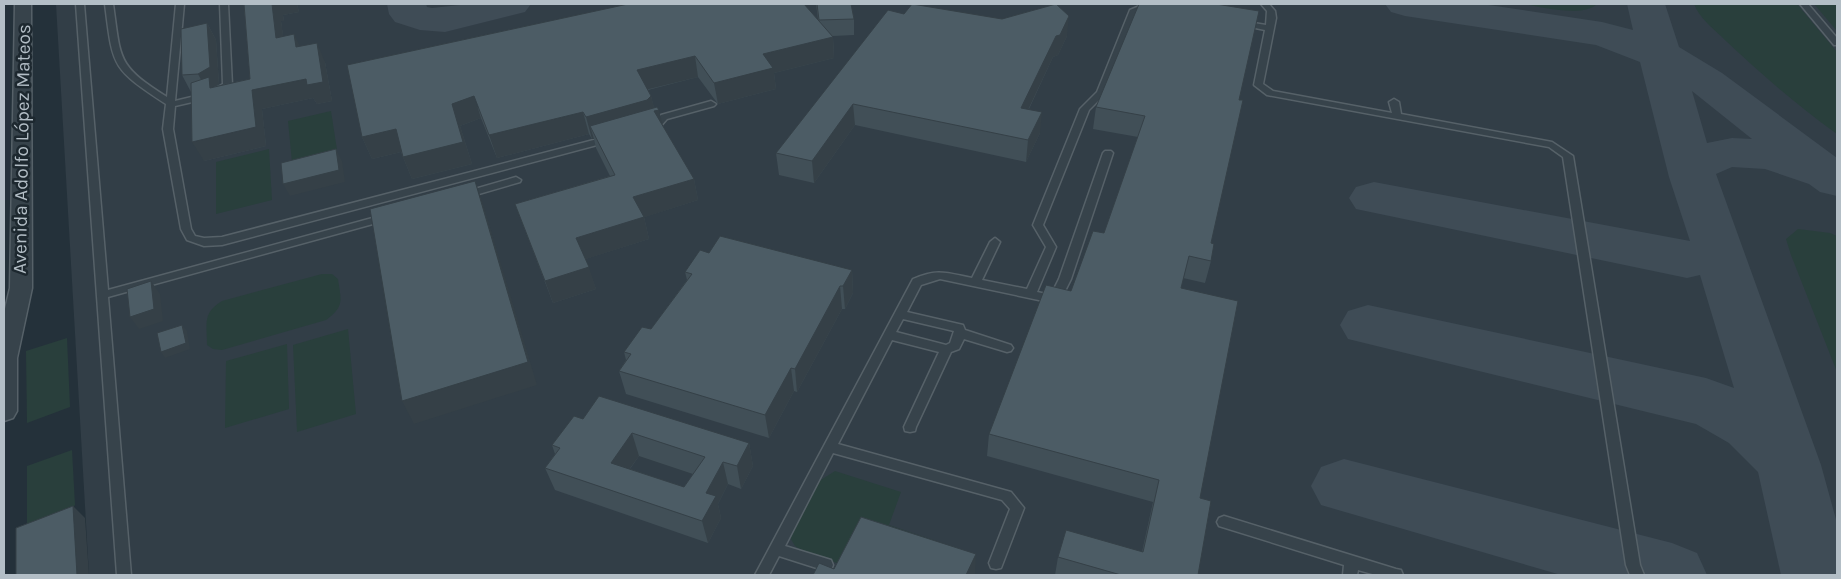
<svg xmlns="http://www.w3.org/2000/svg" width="1841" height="579" viewBox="0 0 1841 579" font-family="Karla,sans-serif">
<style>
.airport{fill:#323e47}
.green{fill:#293f3c}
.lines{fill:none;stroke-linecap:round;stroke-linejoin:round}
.taxiway{fill:#3f4c56;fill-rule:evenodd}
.service-casing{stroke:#566168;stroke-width:3}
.minor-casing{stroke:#566168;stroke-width:3}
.service{fill:#37434b;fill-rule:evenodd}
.minor{fill:#37434b;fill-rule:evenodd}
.wall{fill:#414f57;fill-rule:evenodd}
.shaded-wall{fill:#354047}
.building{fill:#4c5c65;stroke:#354047;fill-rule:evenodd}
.labels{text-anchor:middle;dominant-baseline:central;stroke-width:5;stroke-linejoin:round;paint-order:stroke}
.street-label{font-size:19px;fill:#b3bec6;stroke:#1d282f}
</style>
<rect width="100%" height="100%" fill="#24313a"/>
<polygon class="airport" points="56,4 1837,4 1837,575 89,575"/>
<g class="green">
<path d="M1525,4h72c-12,13 -55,4 -72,0z"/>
<path d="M1694,4h103l40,48v82c-39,-28 -76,-60 -111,-93 -12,-12 -26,-22 -32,-37z"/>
<polygon points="1814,4 1837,4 1837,31"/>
<polygon points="331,111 337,150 292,162 288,121"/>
<polygon points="269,149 272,200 216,214 216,162"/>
<polygon points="1798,229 1830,233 1837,236 1837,372 1791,255 1786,239"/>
<path d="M322,274h10l6,5c3,21 7,27 -12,41l-104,30 -9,-1 -6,-4c0,-21 -5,-32 15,-44z"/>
<polygon points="348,329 356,414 297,432 293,345"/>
<polygon points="67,338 70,407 27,423 26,351"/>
<polygon points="287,344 289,409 225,428 226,361"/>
<polygon points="72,450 75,505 68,512 27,528 27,466"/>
<polygon points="835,471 901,492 889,525 969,552 848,567 803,551 795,546 789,536 816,483"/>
</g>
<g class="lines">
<g class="taxiway">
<polygon points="387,4 426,4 427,7 432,8 469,4 531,4 525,12 445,32 420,30 395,22 389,14"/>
<path d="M1385,4h97l120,18 31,8 -6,-26h38l14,43 43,26 115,85v38l-17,-4 -11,-8 -44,-15 -33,-2 -16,7 105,291 16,58v52h-56l-23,-103 -29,-29 -33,-19 -348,-85 -8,-14 8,-14 20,-6 338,73 28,10 -34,-113 -13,3 -331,-69 -7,-11 7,-11 18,-5 316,59 -21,-64 -29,-115 -44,-17 -191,-29 -14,-4zM1692,91l60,48 -20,-1 -25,5z"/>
<polygon points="1344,459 1672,543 1697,553 1707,575 1561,575 1321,505 1311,486 1321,467"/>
</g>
<defs>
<g id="service">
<polygon points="76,4 84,4 108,290 387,214 392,217 391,219 108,297 131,575 117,575"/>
<path d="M105,4h8c8,55 3,61 54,93l9,-93h8l-9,97 33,-8 15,-9 -3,-80h8l4,81 -18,12 -39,9 -2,23 18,100 4,7 9,2 18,-1 387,-101 5,3 -2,2 -390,104 -18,1 -17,-6 -6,-11 -18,-100 3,-25c-55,-36 -53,-37 -61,-100z"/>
<polygon points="1261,4 1269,4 1275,11 1276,18 1263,84 1273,91 1392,113 1389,102 1394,99 1399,102 1401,114 1552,142 1573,156 1640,565 1644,575 1630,575 1626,565 1563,157 1549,147 1267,95 1254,85 1265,30 1241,25 1237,23 1241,21 1266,25 1267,11"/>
<polygon points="1800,4 1808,4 1837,38 1837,45 1834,45"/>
<path d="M1142,5l13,4 -4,2 -8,-1 -6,1 -31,82 -17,17 -46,115 13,22 -19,45 14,3 8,-16 44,-126 2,-2h6l2,2 -42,126 -10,20 -8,4 -113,-24 -19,6 -14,27 56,13 2,5 46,15 2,3 -2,3 -4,1 -43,-13 -5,10 -8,3 -35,75 -1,4 -5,1 -5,-1 -1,-4 35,-75 -47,-12 -54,104 173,48 13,16 -23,60 -5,1 -5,-1 -2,-5 21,-54 -8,-9 -169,-47 -48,93 46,14 2,5 -2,5 -5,1 -47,-15 -10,19h-14l158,-296c25,-11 34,-6 59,-1l18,-36 5,-4 5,4 -18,38 45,9 19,-42 -13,-22 47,-116 17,-17 33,-82zM903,319l51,12 -4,12 -4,2 -50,-13z"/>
<polygon points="711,101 716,104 714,106 667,119 659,128 649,131 644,128 653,124 661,115"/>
<polygon points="516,177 521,180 520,182 465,198 460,195 461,193"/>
<polygon points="1224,516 1396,569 1401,570 1403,575 1376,575 1358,570 1357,575 1343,575 1344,565 1219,526 1217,522 1219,518"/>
</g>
<polygon id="minor" points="15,4 31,4 32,288 17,358 17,411 13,418 4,421 4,313 10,288"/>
</defs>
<use href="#service" class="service-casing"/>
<use href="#minor" class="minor-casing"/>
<use href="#service" class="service"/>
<use href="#minor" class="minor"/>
</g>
<g class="wall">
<polygon points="243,4 297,4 299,12 283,15 284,21 281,21 283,36 325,62 332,101 317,104 313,98 262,109 266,146 204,161 191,92 182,75 207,23 216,40 219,84 215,86 250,79 244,6"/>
<polygon points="816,4 851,4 854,19 854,35 833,36 834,58 774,73 776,89 718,104 698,77 648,90 651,96 654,108 662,125 694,179 698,200 644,217 649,239 585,259 596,289 553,303 515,204 610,176 596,148 594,139 592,139 589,134 497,158 481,118 460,126 472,164 412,179 403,157 401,152 372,159 362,137 818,19"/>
<polygon points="904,14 1002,19 1067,36 1058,55 1053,57 1029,109 1040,133 1026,162 855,125 814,183 779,175 776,153"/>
<polygon points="1239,100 1211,243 1211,261 1205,283 1183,278 1181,288 1200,498 1198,575 1055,575 1058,557 1142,552 1153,502 987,456 989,434 1104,233 1138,137 1093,129 1096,107"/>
<polygon points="709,253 852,270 853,293 845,309 842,309 797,392 794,391 769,438 626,394 619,371 626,360 624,352 651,329 687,280 685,272"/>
<path d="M583,419l166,24 4,23 -12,23 -13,-5 -10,20 3,14 -13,25 -153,-53 -10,-22 10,-14 -3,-9zM639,456l54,18 -9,13 -54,-18z"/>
</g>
<g class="shaded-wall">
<polygon points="272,4 297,4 299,12 283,15 284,21 281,21 286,56 276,38"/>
<polygon points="1069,16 1067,36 1058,55 1053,57 1019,129 1021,108 1056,36"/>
<polygon points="207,23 216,40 219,84 207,91 198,74"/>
<polygon points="294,34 303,52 296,47"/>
<polygon points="833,37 834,58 774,73 776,89 718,104 714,83 763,54"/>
<polygon points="317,43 325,62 332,101 317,104 313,98 262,109 266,146 204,161 192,142 252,90"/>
<polygon points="695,56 698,77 641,91 637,70"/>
<polygon points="474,96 481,118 460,126 472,164 412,179 403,157 452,104"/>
<polygon points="651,96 655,111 659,110 664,131 590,126 594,139 592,139 586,117"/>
<polygon points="853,104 855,125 814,183 812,161"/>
<polygon points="583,112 589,134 497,158 489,135"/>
<polygon points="1042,112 1040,133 1026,162 1028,140"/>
<polygon points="396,129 405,151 372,159 362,137"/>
<polygon points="336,149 342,161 345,182 290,196 283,184"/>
<polygon points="694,179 698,200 639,219 633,197"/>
<polygon points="475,181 483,204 537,385 414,424 402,401"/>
<polygon points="644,217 649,239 583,260 576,238"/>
<polygon points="589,267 596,289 553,303 545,281"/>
<polygon points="852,270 853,293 845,309 843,286"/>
<polygon points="151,281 160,294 163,321 139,329 130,317"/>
<polygon points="840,286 842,309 797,392 795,369"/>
<polygon points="182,325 187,331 190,349 165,358 161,352"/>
<polygon points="791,368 794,391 769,438 765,415"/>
<polygon points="632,433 639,456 618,485 611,463"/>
<polygon points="749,443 753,466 741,489 737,466"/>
<polygon points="723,462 728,484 718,504 721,518 708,543 702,521 706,493"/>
<polygon points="73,506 85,518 89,575 77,575"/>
<polygon points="976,554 975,575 966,575"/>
</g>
<g class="building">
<polygon points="244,4 272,4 276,38 294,34 296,47 317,43 323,82 307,85 306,79 252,90 256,127 192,142 191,83 209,77 210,88 250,79"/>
<polygon points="628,4 804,4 833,37 763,54 773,68 714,83 695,56 637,70 651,96 647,100 586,117 583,112 489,135 474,96 452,104 463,142 403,157 396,129 362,137 347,65"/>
<polygon points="817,4 851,4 854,19 819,20"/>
<polygon points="912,4 1002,19 1056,4 1069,16 1060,35 1056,36 1021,108 1042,112 1028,140 853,104 812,161 776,153 888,10 904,14"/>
<polygon points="1139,4 1216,4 1259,11 1239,100 1243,100 1211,243 1214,244 1211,261 1189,256 1181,288 1238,301 1200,498 1211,501 1198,575 1121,575 1058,557 1066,530 1143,552 1159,480 989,434 1046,285 1071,291 1093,231 1104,233 1145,116 1096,107"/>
<polygon points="207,23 210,67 198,74 182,75 181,29"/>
<polygon points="657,107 659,110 654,111 694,179 633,197 644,217 576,238 589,267 545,281 515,204 615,175 590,126"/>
<polygon points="336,149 339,170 283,184 281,163"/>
<polygon points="475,181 528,362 402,401 370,209"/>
<polygon points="720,236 852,270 843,286 840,286 795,369 791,368 765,415 619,371 631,354 624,352 642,327 651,329 692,274 685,272 700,250 709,253"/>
<polygon points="151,281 154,309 130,317 127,289"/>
<polygon points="182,325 186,343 161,352 157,333"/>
<path d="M599,396l150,47 -12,23 -14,-4 -17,31 10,3 -14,25 -157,-53 15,-20 -8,-3 22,-29 9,3zM632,433l73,24 -21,30 -73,-24z"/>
<polygon points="73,506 77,575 16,575 16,528"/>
<polygon points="861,517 976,554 966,575 813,575 819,563 834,569"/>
</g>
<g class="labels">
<g class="street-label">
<text transform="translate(22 149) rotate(-89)">Avenida Adolfo López Mateos</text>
</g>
</g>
<rect width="1841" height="579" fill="none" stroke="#b3bec6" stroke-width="10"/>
</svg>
